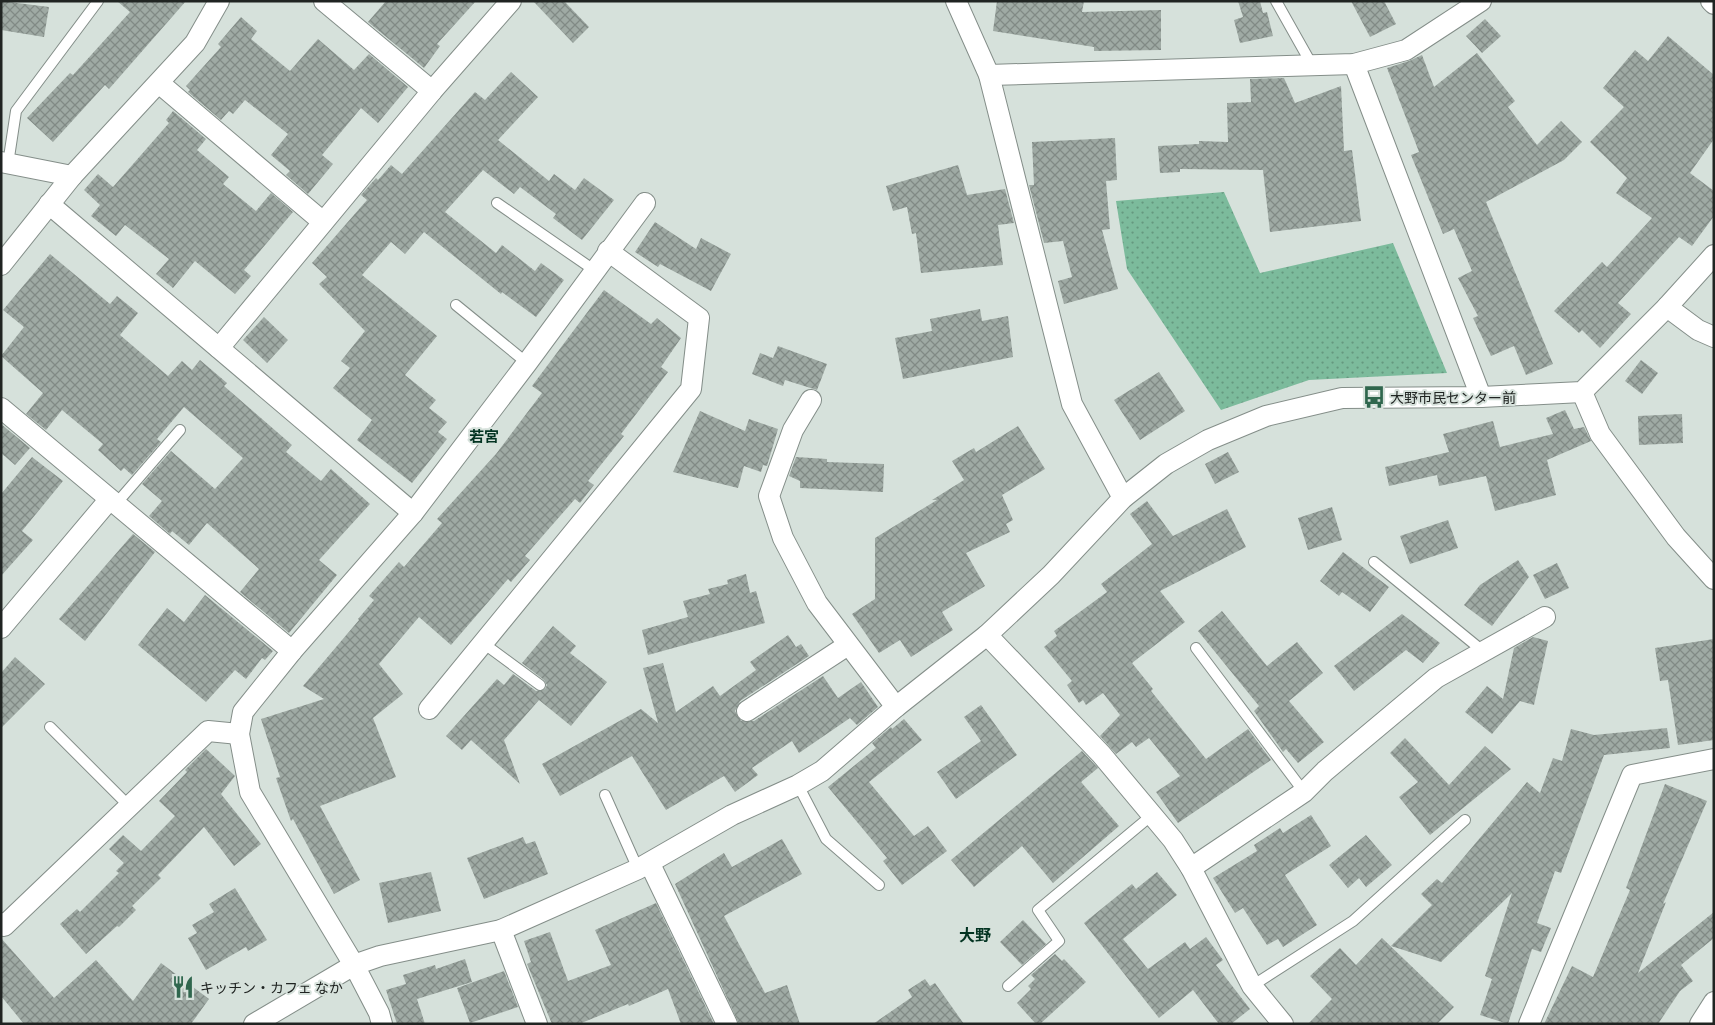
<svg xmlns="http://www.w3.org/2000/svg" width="1715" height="1025" viewBox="0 0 1715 1025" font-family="'Exo 2','Noto Sans JP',sans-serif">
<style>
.grass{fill:url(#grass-dots)}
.building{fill:url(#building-cross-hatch)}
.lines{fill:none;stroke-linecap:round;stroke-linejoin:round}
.lane-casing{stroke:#848e89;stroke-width:12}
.street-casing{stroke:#848e89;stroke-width:22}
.lane{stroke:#fff;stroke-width:10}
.street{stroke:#fff;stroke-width:20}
.labels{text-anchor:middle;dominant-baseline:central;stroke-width:4;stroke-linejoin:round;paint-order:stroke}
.poi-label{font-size:14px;fill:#202422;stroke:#d6e1db;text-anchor:start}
.neighbourhood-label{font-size:15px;font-weight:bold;fill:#023321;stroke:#d6e1db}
.quarter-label{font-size:16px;font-weight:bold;fill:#023321;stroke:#d6e1db}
</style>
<defs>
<pattern id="grass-dots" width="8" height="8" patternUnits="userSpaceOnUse" patternTransform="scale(1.25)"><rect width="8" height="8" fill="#7cbb9c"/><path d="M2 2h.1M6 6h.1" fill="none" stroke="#65987f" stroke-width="1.8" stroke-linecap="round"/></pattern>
<pattern id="building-cross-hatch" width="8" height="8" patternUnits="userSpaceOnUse" patternTransform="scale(1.25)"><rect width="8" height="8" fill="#9faaa4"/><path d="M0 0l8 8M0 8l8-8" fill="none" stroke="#818a85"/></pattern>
</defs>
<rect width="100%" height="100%" fill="#d6e1db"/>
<polygon class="grass" points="1224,192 1260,273 1393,243 1447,373 1309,380 1221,410 1127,269 1116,201"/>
<g class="building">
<polygon points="1,1 49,7 44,37 1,30"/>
<polygon points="117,1 186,1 109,89 105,85 53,142 27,118 70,73 73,75 130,12"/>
<polygon points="386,1 476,1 437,44 440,46 424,68 368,22"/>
<polygon points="533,1 564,1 589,27 573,43"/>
<polygon points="997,1 1084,1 1082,12 1161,10 1161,50 1094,51 1094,47 993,31"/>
<polygon points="1238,1 1260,1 1263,13 1267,12 1273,36 1240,43 1234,20 1243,17"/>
<polygon points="1351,1 1384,1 1396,24 1370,37"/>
<polygon points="241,17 257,31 251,39 290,71 318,39 354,70 369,54 408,87 378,123 361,108 322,155 333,164 308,194 286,175 290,171 271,155 288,134 245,100 233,114 229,111 221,120 188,92 190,90 186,86 221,47 218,44"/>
<polygon points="1485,19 1501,36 1482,53 1466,36"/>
<polygon points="1668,36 1714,75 1714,139 1690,173 1714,191 1714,216 1692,246 1679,237 1618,303 1631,314 1600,348 1582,330 1579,333 1554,311 1602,262 1607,267 1652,218 1616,193 1627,178 1590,142 1624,107 1603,88 1635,50 1648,61"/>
<polygon points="1477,53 1515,101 1508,107 1537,145 1561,121 1582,142 1564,160 1486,202 1553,364 1526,375 1514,346 1491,356 1473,318 1478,316 1458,278 1472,271 1454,229 1443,234 1411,155 1419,152 1387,68 1409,61 1422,55 1434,87"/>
<polygon points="511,72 538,97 498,140 549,181 554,174 575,190 584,178 614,200 582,240 553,218 556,214 520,187 514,194 483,170 445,212 496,253 502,245 535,271 541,263 564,280 536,317 502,292 501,294 424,232 405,254 391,242 362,275 437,336 405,375 436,400 429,408 447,422 438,432 447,439 412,483 357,440 372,420 333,388 350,368 341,361 365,331 319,284 327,277 312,263 367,200 361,195 376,178 378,180 391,165 402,174 475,92 485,100"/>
<polygon points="1284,78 1295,103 1341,86 1344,151 1352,150 1361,221 1270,232 1263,170 1180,169 1180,172 1160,173 1158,146 1199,144 1199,141 1228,142 1227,103 1251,102 1250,79"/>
<polygon points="173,111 206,139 197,150 229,177 223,184 256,211 271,193 293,212 244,270 251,276 235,294 195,261 173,288 156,274 169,259 125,225 116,236 91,216 100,205 84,190 98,174 113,187 169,123 166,120"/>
<polygon points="1115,138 1117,180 1106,181 1110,229 1102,230 1118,289 1064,304 1058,281 1072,277 1063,241 1044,243 1029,185 1034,185 1032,142"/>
<polygon points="958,165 967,195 1005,189 1014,223 998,225 1003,265 921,273 916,233 912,234 907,207 893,211 886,186"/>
<polygon points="655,222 696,249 701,238 731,254 711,291 660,264 658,267 635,252"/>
<polygon points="50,254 110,304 117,296 138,313 120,335 168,376 182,361 192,370 200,360 227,383 224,386 292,445 286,452 321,481 331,469 370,504 319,560 337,575 289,633 240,592 259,569 207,523 189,545 172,531 170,534 149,516 162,501 142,484 171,451 215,489 243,458 184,407 157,439 161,442 132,475 124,468 121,471 98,450 103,444 62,410 46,430 26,414 43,393 1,356 24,327 3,310"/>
<polygon points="604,290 651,324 657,318 681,338 661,367 668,372 621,434 624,436 588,481 594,485 580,503 575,499 525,556 530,560 511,582 508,579 451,645 419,617 379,664 403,694 373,718 396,777 320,806 360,880 334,894 293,819 291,821 276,778 280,777 261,719 324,699 303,686 359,620 358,619 374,600 369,596 399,562 404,567 442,523 437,519 496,454 542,393 532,386"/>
<polygon points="980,309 982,321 1008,316 1013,357 903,379 895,338 932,331 930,319"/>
<polygon points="264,317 288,340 267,363 243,340"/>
<polygon points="778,346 827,364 817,390 785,380 783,386 752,374 760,353 773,358"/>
<polygon points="1641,360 1658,373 1642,394 1625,381"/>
<polygon points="1159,372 1185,411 1140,440 1114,400"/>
<polygon points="1565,410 1574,429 1584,427 1591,441 1547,460 1556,495 1495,511 1486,476 1439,486 1437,475 1389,486 1385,467 1449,452 1443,434 1493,421 1500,447 1553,434 1546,418"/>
<polygon points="700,411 745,431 749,419 778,429 767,466 763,465 761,472 744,466 738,488 673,472"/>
<polygon points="1682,414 1683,443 1639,445 1638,416"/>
<polygon points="1,424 30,448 15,465 1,453"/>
<polygon points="1018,426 1045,469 1002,495 1013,520 1006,524 1010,532 966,553 985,586 942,612 953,630 911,657 900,640 879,653 852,614 875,599 875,538 937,500 932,500 964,480 952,461 974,448 976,452"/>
<polygon points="1228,452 1239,472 1215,484 1205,464"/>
<polygon points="32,457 63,481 22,531 33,540 1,576 1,494"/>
<polygon points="796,457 827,459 827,462 884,464 883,492 800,488 800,481 789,476"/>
<polygon points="1147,501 1173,536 1227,509 1246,547 1160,591 1185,622 1132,663 1153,689 1151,691 1206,759 1248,729 1271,760 1178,823 1156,792 1180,776 1149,738 1136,747 1132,742 1116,754 1100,736 1120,715 1103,693 1086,705 1083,700 1079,703 1067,685 1072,681 1044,647 1057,636 1054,631 1107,592 1101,584 1152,544 1130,514"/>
<polygon points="1332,507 1342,540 1308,550 1298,518"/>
<polygon points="1448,520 1458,548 1410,564 1400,536"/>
<polygon points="133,534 155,552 85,641 59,619"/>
<polygon points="1343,552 1389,587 1370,612 1342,592 1339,596 1320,581"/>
<polygon points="1518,560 1529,577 1492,626 1464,605 1480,585"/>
<polygon points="1557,563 1569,588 1545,599 1533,575"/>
<polygon points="746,574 750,593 756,591 765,623 648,655 642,630 688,617 683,601 710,594 708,589 728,584 727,580"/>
<polygon points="205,595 273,651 265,660 262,658 246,679 235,670 206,702 138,645 167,608 184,622"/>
<polygon points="1222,611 1267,666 1297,642 1323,673 1289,701 1324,742 1298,763 1286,749 1283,752 1254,711 1259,706 1198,631"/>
<polygon points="1402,614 1440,643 1423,663 1406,650 1354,691 1334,666"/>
<polygon points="553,626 576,646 570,653 607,682 571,726 539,700 504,740 520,784 471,740 462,750 446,736 497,679 504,685 513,674 536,691 545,689 547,685 544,680 522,663"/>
<polygon points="788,635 796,647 801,644 809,656 740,701 735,711 741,721 754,721 823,676 838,698 861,682 878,707 857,725 850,718 799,753 792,741 752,768 758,775 735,792 724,776 666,810 632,756 560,796 542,764 641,709 658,723 643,668 663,663 676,712 713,686 720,696 756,670 750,662"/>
<polygon points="1533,637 1548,641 1534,705 1520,701 1492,734 1465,712 1487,686 1503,699 1514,648"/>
<polygon points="1714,639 1714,740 1678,745 1668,680 1660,681 1655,648"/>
<polygon points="15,657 45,684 1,728 1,673"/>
<polygon points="981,705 1017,755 956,799 937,772 981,741 964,717"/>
<polygon points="904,719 922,740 869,782 914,836 928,826 947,851 902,885 883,861 887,858 828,787 876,748 872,743 891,727 892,729"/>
<polygon points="1667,728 1670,748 1604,755 1561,873 1555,871 1537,923 1551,928 1541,952 1532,949 1508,1024 1480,1015 1492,979 1485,976 1512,893 1441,962 1391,946 1432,905 1421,894 1437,879 1442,883 1527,782 1540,793 1553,758 1562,761 1571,729 1594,735"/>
<polygon points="1405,738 1449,785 1485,746 1511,769 1430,835 1399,797 1418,782 1390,753"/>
<polygon points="206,749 235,776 221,794 261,844 234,866 204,827 158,875 161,878 132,906 136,910 119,927 117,926 86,954 60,924 77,909 80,912 119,873 116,871 124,863 109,849 123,835 141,851 175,816 159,801 187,772 185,770"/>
<polygon points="1082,751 1098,768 1081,782 1119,826 1053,883 1022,846 974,887 951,860"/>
<polygon points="1665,784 1707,801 1663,904 1666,902 1638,973 1714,912 1714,938 1681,965 1693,981 1680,991 1658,1024 1544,1024 1572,966 1593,977 1630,890 1626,888"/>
<polygon points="1311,815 1331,846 1285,875 1317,925 1283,947 1278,939 1267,945 1243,908 1235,913 1213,878 1257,851 1254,845 1280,828 1283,833"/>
<polygon points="1366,835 1392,865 1366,887 1359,878 1348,888 1329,865"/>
<polygon points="523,837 526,844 535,841 548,874 484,899 467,858"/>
<polygon points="782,839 802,874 724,916 765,993 787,985 800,1024 739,1024 675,884 724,853 732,867"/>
<polygon points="431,872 441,911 388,923 379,883"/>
<polygon points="1157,872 1177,895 1123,939 1148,969 1185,942 1190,949 1206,937 1223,960 1216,965 1250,1009 1231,1024 1219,1024 1193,990 1159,1018 1084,923 1132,884 1136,889"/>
<polygon points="235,888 267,940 248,951 246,947 206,970 188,938 197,933 192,925 214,912 209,904"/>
<polygon points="656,903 714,1024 681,1024 668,989 629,1006 628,1004 579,1024 552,1024 527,964 531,962 524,941 550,932 568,981 611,965 595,930"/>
<polygon points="1023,920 1046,944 1022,965 1000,942"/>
<polygon points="1,938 54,998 96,960 133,1001 161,963 209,999 191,1024 24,1024 1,996"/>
<polygon points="1382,938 1454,1007 1437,1024 1308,1024 1332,999 1310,976 1340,948 1356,965"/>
<polygon points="1055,954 1062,961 1064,959 1086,982 1040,1024 1036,1024 1017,1003 1031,989 1028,986 1035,979 1031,975"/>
<polygon points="465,959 472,982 417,999 425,1024 397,1024 386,990 406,984 403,975 435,965 436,969"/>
<polygon points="504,971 518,1007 470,1023 457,988"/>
<polygon points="925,979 930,986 935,983 964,1024 873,1024 912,997 908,990"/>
</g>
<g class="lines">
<defs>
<g id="lane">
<polyline points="1276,1 1312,65"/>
<polyline points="8,164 16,111 98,1"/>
<polyline points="497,203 594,270"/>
<polyline points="456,305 527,363"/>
<polyline points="115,505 180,430"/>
<polyline points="1374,562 1484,652"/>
<polyline points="483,643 540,685"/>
<polyline points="1196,648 1304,792"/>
<polyline points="50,727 129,806"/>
<polyline points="798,785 826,839 879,885"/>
<polyline points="605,795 638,869"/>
<polyline points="1008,986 1059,941 1038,910 1152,815"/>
<polyline points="1252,986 1353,921 1465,820"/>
</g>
<g id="street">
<polyline points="324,1 432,91"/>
<polyline points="956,1 989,75 1072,404 1123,498"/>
<polyline points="1711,1 1714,4"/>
<polyline points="1354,64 1481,397"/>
<polyline points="989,75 1354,64 1406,50 1481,1"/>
<polyline points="159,83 323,222"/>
<polyline points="1,162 72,176"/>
<polyline points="49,204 413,513"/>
<polyline points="1,265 72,176 195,43 219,1"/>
<polyline points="1667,307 1698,330 1714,337"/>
<polyline points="219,348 432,91 511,1"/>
<polyline points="1582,392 1600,434 1676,537 1714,579"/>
<polyline points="811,400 793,430 769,496 783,538 817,603 896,707"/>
<polyline points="1,408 292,651"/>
<polyline points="1,628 109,500"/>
<polyline points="987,635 1101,754 1173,840 1191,868 1252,986 1283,1024"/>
<polyline points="429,709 691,389 699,318 608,251"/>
<polyline points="747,711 848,645"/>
<polyline points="650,864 727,1024"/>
<polyline points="1191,868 1304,792 1325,771 1436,678 1545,617"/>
<polyline points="1,923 4,926 208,731 239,734"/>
<polyline points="501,930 537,1024"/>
<polyline points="254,1024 354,965 380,956 501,930 638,869 732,815 798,785 822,771 896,707 987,635 1051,575 1123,498 1166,464 1208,440 1266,416 1342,398 1481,397 1582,392 1667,307 1714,255"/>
<polyline points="382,1024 379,1013 354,965 250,792 239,734 243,712 292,651 413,513 527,363 645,203"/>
<polyline points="1529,1024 1632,775 1714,759"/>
<polyline points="1700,1024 1714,1002"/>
</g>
</defs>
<use href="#lane" class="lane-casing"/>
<use href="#street" class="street-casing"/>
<use href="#lane" class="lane"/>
<use href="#street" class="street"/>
</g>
<defs>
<symbol id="bus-bare" viewBox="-9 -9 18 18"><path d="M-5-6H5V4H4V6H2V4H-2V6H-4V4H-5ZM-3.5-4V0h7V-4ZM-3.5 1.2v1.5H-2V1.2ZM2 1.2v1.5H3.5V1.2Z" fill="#2f664d" stroke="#d6e1db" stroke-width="2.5" paint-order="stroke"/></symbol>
<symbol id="restaurant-bare" viewBox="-9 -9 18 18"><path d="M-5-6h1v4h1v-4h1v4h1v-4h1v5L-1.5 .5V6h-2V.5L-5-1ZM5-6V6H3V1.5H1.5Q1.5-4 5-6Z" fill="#2f664d" stroke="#d6e1db" stroke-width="2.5" paint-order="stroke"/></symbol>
</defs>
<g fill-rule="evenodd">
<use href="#bus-bare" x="1358" y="381" width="32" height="32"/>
<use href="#restaurant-bare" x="167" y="971" width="32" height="32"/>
</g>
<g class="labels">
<g class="poi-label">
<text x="1390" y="397">大野市民センター前</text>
<text x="200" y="987">キッチン・カフェ なか</text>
</g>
<g class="neighbourhood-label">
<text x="484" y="436">若宮</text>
</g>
<g class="quarter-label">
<text x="975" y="934">大野</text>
</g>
</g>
<rect width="1715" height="1025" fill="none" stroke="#202422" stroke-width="5"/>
</svg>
